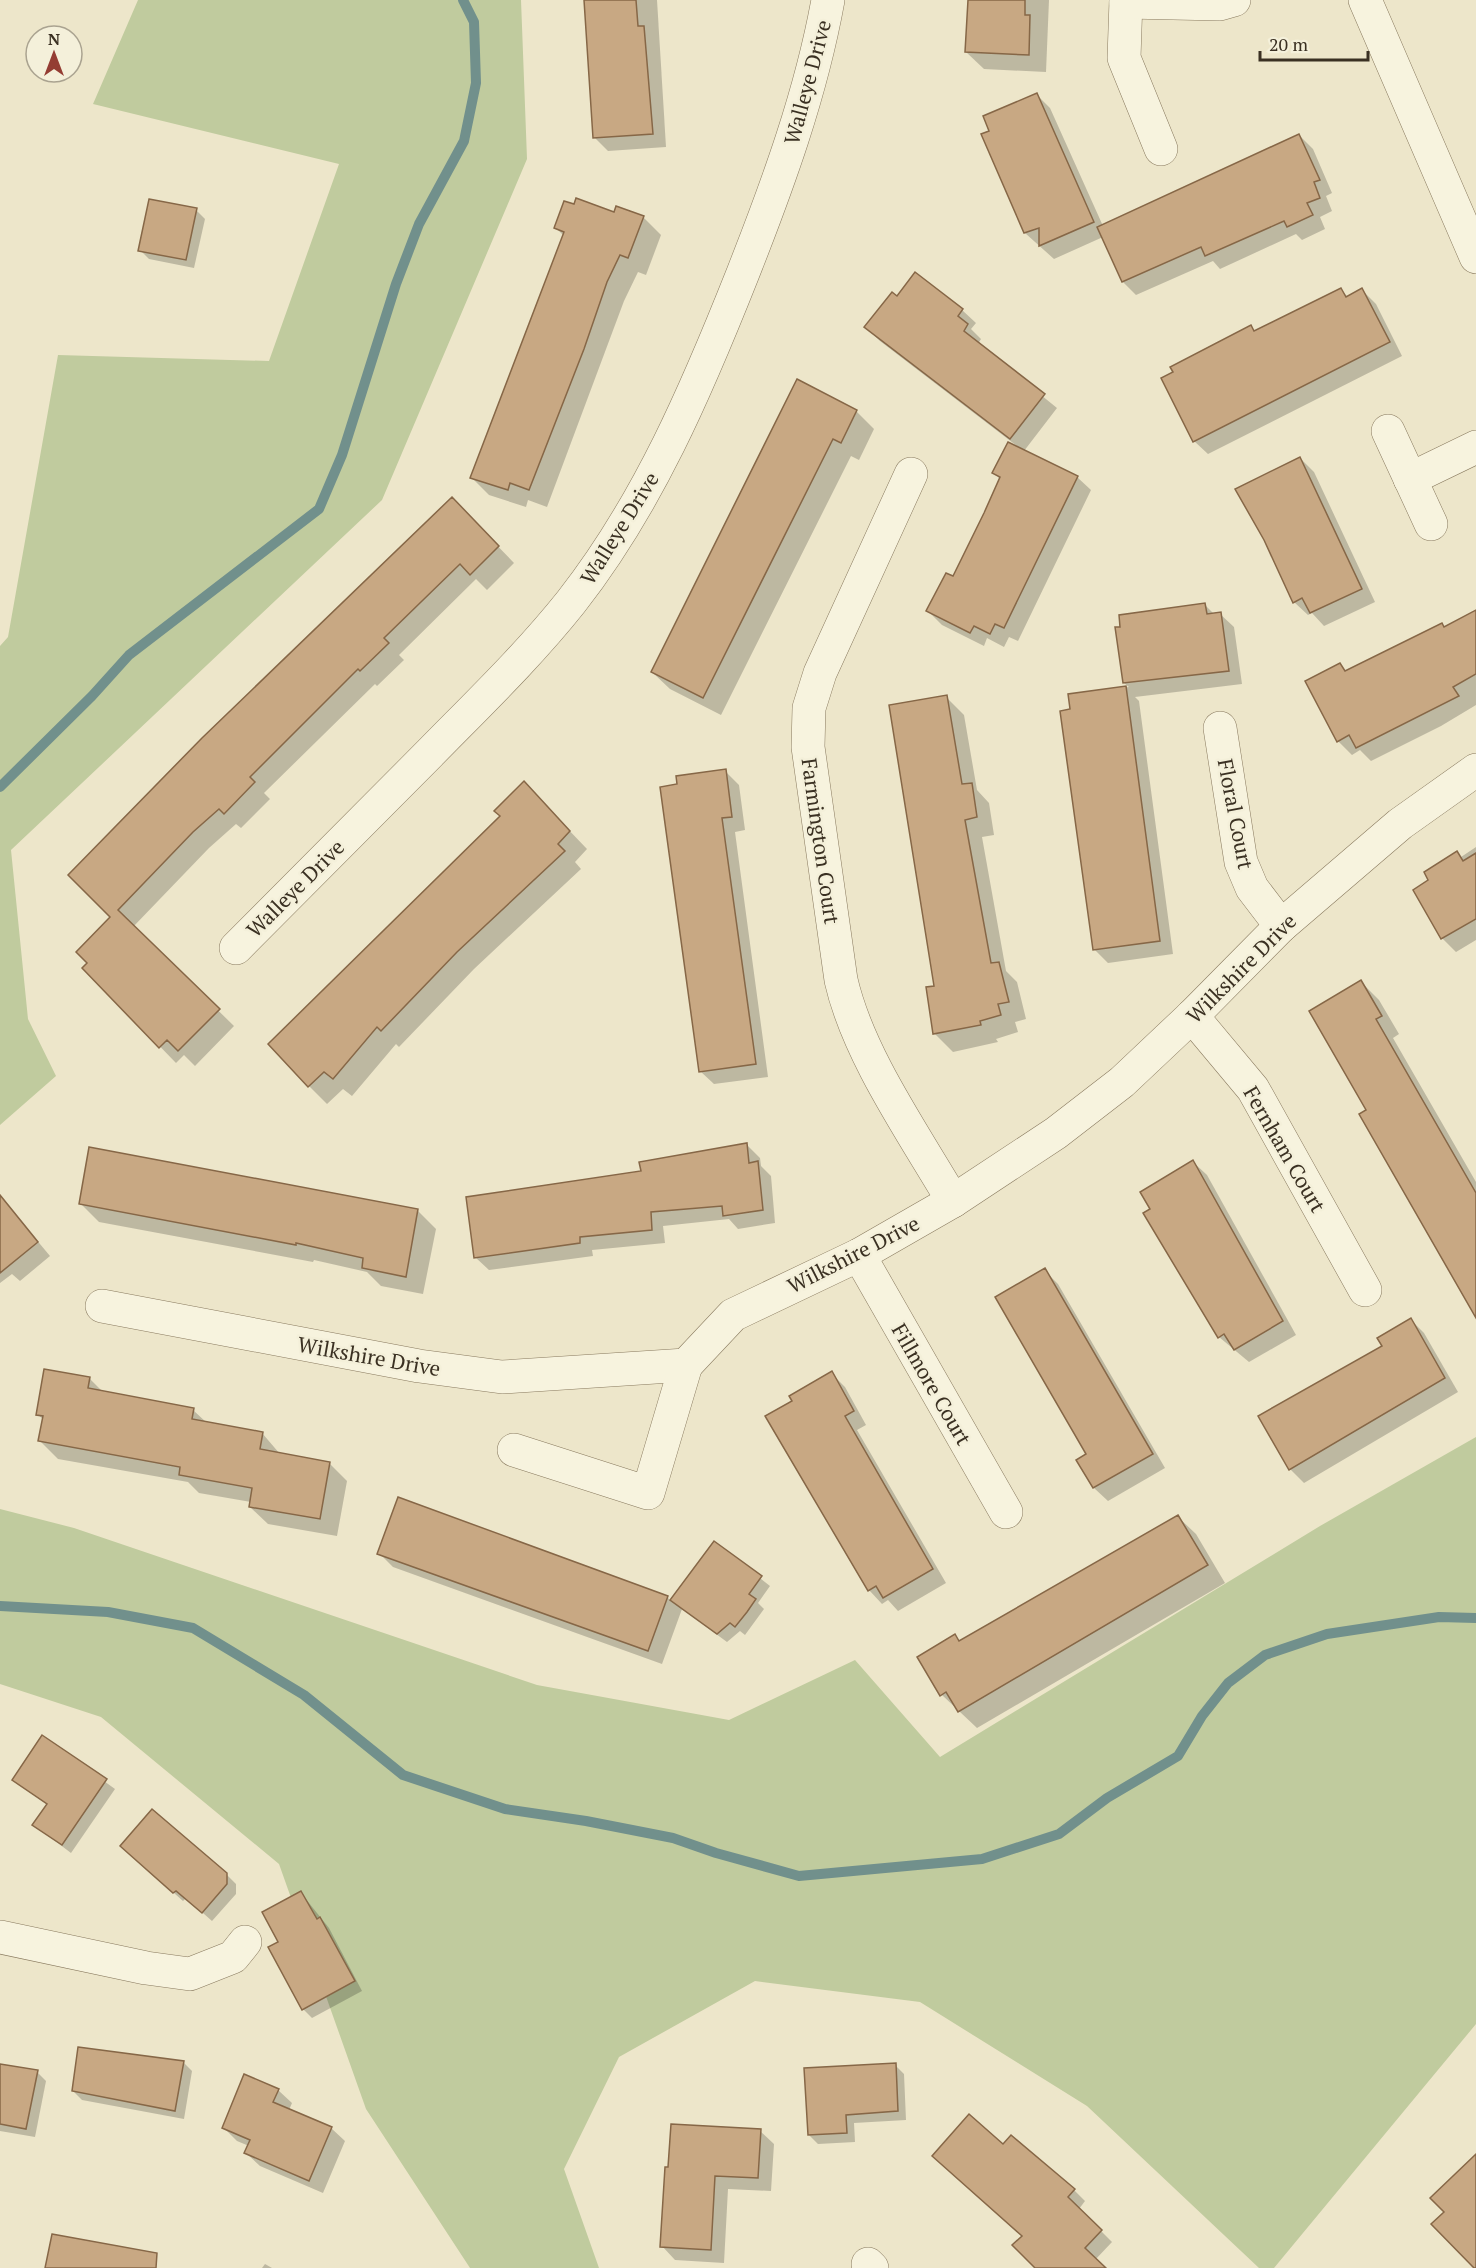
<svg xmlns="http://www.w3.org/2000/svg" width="1476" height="2268" viewBox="0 0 1476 2268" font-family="'PT Serif',serif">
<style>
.green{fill:#c0cb9e}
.shadow{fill:#0003}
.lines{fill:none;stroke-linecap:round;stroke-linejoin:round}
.stream{stroke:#71908c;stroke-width:10}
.building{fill:#c8a883;stroke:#866747;stroke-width:1.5}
.minor-casing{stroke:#897a5f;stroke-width:34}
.minor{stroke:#f7f3de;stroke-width:33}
.labels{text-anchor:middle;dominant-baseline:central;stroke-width:5;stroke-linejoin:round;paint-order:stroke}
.street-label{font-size:21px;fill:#3a3022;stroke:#f4f0da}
</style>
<rect width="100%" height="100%" fill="#ede6ca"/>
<g class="green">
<polygon points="138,0 521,0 527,159 382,500 11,850 28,1019 56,1076 0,1125 0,646 8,637 58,355 269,361 339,164 93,104"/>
<polygon points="1476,1437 1476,2024 1274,2268 1259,2268 1087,2106 920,2002 755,1981 619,2057 564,2169 599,2268 470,2268 366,2109 279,1864 101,1717 0,1684 0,1509 74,1528 537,1685 729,1720 855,1660 940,1757 1320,1526"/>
</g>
<g class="shadow">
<polygon points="585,0 657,0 666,147 608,151 594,137"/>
<polygon points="969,0 1049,0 1046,72 984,69 966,52"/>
<polygon points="1037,95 1050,108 1103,226 1299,135 1313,149 1332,193 1326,196 1332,211 1320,217 1325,229 1302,240 1296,234 1220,269 1213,261 1136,295 1123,282 1103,237 1054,259 1025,233 991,131"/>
<polygon points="196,210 205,219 194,268 149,259 140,250"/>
<polygon points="615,214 643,217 661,235 646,275 638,272 624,301 547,507 528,500 526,507 489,495 471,477 564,236 556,228"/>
<polygon points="1341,290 1348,297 1362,290 1376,304 1402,356 1208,454 1194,441 1250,327 1256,332"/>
<polygon points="897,298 962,310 976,323 971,329 981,339 978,344 1057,408 1024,451 1077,477 1091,490 1018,641 1009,637 1004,647 987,638 984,646 942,625 928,611 953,578 1001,480 994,473 1017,446 880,341 866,327"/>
<polygon points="797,381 856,411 874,429 859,460 851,456 721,715 670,689 652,672"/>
<polygon points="1300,458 1314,472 1375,602 1324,626 1312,613 1308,615 1294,602"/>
<polygon points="452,499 514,563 487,590 476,579 399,655 404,660 377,686 375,684 264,793 270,799 241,828 236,824 209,848 133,927 234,1026 195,1066 184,1055 176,1063 84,968 112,917 70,875"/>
<polygon points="1205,605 1214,614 1220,614 1234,627 1242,684 1135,697 1139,701 1173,954 1108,963 1094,949 1070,695 1129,687 1124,683"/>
<polygon points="1476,612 1476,705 1441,726 1371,761 1360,750 1352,755 1338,741 1340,665 1347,672 1442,625 1445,628"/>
<polygon points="946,697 964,715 977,790 989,803 994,835 982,837 1006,971 1017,982 1026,1019 1015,1022 1018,1032 996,1039 998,1042 953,1052 935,1034 928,988 936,987"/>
<polygon points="725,771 739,785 745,830 735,832 768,1077 714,1084 700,1071 678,786"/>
<polygon points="541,801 587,849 575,862 581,869 474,969 399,1047 396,1044 352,1096 343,1089 327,1104 309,1086"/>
<polygon points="1476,847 1476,940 1456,952 1442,938 1415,891 1430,881 1457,853 1461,857"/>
<polygon points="1361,982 1379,1000 1399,1034 1393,1038 1476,1182 1476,1309 1368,1110"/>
<polygon points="746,1144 760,1158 761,1166 771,1176 775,1223 738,1229 729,1219 663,1226 665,1243 592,1250 593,1256 489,1270 475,1257 642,1173"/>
<polygon points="91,1149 418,1211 436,1229 423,1294 381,1286 367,1272 314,1260 313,1262 99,1222 81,1204"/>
<polygon points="1193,1162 1207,1175 1296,1335 1249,1362 1219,1337"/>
<polygon points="0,1196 50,1256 20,1281 12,1274 0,1283"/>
<polygon points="1044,1270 1058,1284 1165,1468 1108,1501 1094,1488 1078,1460 1088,1454"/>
<polygon points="1411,1320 1424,1333 1458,1392 1304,1483 1290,1469"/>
<polygon points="831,1373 845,1387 866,1425 857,1430 946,1583 898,1611 888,1600 882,1604 869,1590 794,1402"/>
<polygon points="89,1378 103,1392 193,1410 207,1423 262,1433 280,1454 329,1463 347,1481 337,1536 268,1524 250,1507 251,1502 199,1493 188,1482 58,1459 40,1441 44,1420 37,1414"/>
<polygon points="1178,1517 1196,1534 1225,1583 977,1728 942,1695 955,1636 961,1642"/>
<polygon points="715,1543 770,1586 758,1603 764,1609 745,1635 740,1631 727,1642 682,1609 662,1664 393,1567 379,1553 667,1597 671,1601"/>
<polygon points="43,1737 115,1789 71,1853 34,1825 48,1805 14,1780"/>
<polygon points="131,1855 226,1874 236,1884 236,1894 212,1921 186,1898 183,1901"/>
<polygon points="301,1893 329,1928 362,1991 312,2018 303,2009"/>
<polygon points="183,2062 192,2071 184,2119 82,2100 73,2091"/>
<polygon points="0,2065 37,2072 46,2081 35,2137 0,2131"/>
<polygon points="895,2065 904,2074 906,2120 854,2123 855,2142 818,2144 809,2135"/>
<polygon points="278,2090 292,2103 289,2110 331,2128 345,2141 323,2193 260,2166 246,2153 249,2146 237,2141 224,2128"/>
<polygon points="760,2131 774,2144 771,2191 728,2189 724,2263 675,2260 662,2246 666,2169"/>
<polygon points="1003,2146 1074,2190 1085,2201 1079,2209 1112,2242 1095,2260 1104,2268 1038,2268 1023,2236"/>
<polygon points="265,2264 272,2268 262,2268"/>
</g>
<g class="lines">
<g class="stream">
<polyline points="0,787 92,696 129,655 319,509 342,455 396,284 419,224 464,141 476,83 474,22 463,0"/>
<polyline points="0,1606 108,1612 193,1628 304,1695 403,1775 505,1809 586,1821 673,1838 716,1853 799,1876 982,1859 1059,1834 1107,1798 1178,1756 1202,1716 1228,1683 1265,1655 1327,1634 1439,1617 1476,1618"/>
</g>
</g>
<g class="building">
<polygon points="584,0 636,0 638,26 644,26 653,134 593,138"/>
<polygon points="968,0 1025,0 1025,15 1030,15 1029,55 965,52"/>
<polygon points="1037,93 1094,222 1039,246 1039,228 1024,233 981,134 989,131 983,116"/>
<polygon points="1299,134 1320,180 1314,182 1320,198 1307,203 1313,215 1287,227 1284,221 1205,256 1201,247 1122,282 1097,227"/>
<polygon points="576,198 614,212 616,206 644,216 628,258 620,255 607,282 584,349 529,490 510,483 508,490 470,478 564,232 554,228 564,201 574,204"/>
<polygon points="149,199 197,208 186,260 138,251"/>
<polygon points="915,272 963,309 958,316 968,324 964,331 1045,394 1010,439 864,327 892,292 897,296"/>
<polygon points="1341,288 1346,297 1362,288 1390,342 1193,442 1161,378 1173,372 1170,367 1251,325 1254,331"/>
<polygon points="797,379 857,410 841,443 833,439 703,698 651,672"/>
<polygon points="1008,442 1078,476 1004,628 995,624 990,634 974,626 970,633 926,611 946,573 953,576 984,513 1000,477 992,473"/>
<polygon points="1300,457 1362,589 1310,613 1302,598 1293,603 1264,540 1235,489"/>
<polygon points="452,497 499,546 470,575 460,564 384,638 389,643 360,671 358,669 250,777 255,782 224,814 219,809 193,832 118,910 220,1009 178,1051 167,1040 159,1048 82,968 87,963 76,952 110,917 68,875 202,738"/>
<polygon points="1205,603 1207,614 1221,612 1229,671 1123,683 1115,627 1120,627 1119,615"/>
<polygon points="1476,610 1476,674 1453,687 1459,696 1356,748 1349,735 1337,742 1305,681 1340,663 1345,671 1442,623 1444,627"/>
<polygon points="1126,686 1160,941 1093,950 1060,711 1070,709 1068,694"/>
<polygon points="947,695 962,784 972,783 977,817 965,820 991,963 999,962 1009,1002 998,1004 1001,1015 980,1021 981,1025 933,1034 926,987 934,986 889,705"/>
<polygon points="726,769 732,817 722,818 756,1064 699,1072 660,787 677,784 676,776"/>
<polygon points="524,781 570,831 558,844 565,851 457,952 381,1031 377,1027 333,1079 324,1072 308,1087 268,1044 500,816 494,811"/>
<polygon points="1457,851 1463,861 1476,853 1476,919 1441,939 1413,890 1428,880 1424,872"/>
<polygon points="1361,980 1382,1016 1376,1019 1476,1193 1476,1318 1359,1114 1366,1110 1309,1011"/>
<polygon points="747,1143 749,1163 758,1161 763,1210 723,1216 722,1206 651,1212 652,1230 580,1237 580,1243 474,1258 466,1197 641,1171 639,1162"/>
<polygon points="89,1147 418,1209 406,1277 362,1268 363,1258 296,1243 296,1245 79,1204"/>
<polygon points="1193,1160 1283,1321 1234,1350 1224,1334 1218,1338 1143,1213 1150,1209 1140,1192"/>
<polygon points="0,1195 38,1242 0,1273"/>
<polygon points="1045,1268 1153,1454 1093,1488 1076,1460 1086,1454 995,1297"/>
<polygon points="1411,1318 1445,1378 1289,1470 1258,1416 1382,1346 1377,1338"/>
<polygon points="44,1369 90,1377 88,1388 194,1408 192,1419 263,1432 260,1449 330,1462 320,1519 249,1507 252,1488 179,1475 180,1467 38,1441 43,1416 36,1415"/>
<polygon points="832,1371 854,1411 845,1416 933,1569 883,1598 876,1586 868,1591 765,1416 792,1401 789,1396"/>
<polygon points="398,1497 668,1596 648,1651 377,1554"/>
<polygon points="1178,1515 1208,1565 958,1712 946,1692 940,1696 917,1657 955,1634 959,1641"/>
<polygon points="714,1541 762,1576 749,1594 756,1599 747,1612 735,1627 730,1623 717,1634 670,1600"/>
<polygon points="42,1735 107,1779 62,1845 32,1825 47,1804 12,1780"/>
<polygon points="152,1809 227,1873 227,1884 202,1913 176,1891 173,1893 120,1846"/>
<polygon points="301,1891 317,1919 320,1917 355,1981 302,2010 268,1947 278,1942 262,1912"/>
<polygon points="78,2047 184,2061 175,2111 72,2091"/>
<polygon points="896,2063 898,2111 846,2115 847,2133 808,2135 804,2068"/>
<polygon points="0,2064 38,2070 26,2129 0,2124"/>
<polygon points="244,2074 279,2089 273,2102 332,2127 309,2181 244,2153 250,2140 222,2128"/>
<polygon points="969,2114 1003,2144 1011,2135 1075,2189 1068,2197 1102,2230 1085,2248 1106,2268 1035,2268 1012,2245 1022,2236 932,2156"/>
<polygon points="671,2124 761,2129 758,2178 715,2176 711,2250 660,2247 665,2167 668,2167"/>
<polygon points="1476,2154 1476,2268 1474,2268 1431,2224 1444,2212 1430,2198"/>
<polygon points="52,2234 157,2253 156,2268 45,2268"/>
</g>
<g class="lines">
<defs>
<g id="minor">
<polyline points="1126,0 1124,58 1161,149"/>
<polyline points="1365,0 1476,257"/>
<polyline points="1126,2 1220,4 1234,0"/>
<polyline points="1388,431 1431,524"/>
<path d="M911,474l-91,199 -11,35 -1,39 33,233c17,75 73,154 112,221"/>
<polyline points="1410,479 1476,447"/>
<polyline points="1220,728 1241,862 1252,888 1281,926"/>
<path d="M236,948c64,-65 129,-130 194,-195 48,-49 98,-97 141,-151 77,-98 126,-213 172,-329 35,-89 68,-179 85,-273"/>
<polyline points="1192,1016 1253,1089 1365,1290"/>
<polyline points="859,1255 1006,1512"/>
<polyline points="102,1306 419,1366 502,1377 686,1365 733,1315 859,1255 953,1201 1056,1133 1122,1082 1192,1016 1281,926 1400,824 1476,770"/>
<polyline points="514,1450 648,1493 686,1365"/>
<polyline points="0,1937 146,1968 190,1974 233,1957 245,1942"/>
<polyline points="868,2264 872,2268"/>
</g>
</defs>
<use href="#minor" class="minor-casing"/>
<use href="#minor" class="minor"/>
</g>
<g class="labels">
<g class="street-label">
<text transform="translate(807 82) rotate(-75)">Walleye Drive</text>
<text transform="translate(619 528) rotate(-58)">Walleye Drive</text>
<text transform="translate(1236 814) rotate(79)">Floral Court</text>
<text transform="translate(821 841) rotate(82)">Farmington Court</text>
<text transform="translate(295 888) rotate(-45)">Walleye Drive</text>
<text transform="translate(1241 968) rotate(-45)">Wilkshire Drive</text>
<text transform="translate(1285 1149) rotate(60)">Fernham Court</text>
<text transform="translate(853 1254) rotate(-27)">Wilkshire Drive</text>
<text transform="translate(369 1356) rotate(10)">Wilkshire Drive</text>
<text transform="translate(932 1384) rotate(60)">Fillmore Court</text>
</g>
</g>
<g transform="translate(54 54)"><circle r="28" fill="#f4f0da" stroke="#aaa390" stroke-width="1.5"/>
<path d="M0-4.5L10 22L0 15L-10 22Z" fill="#943d33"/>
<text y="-9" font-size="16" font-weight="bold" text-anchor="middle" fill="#3a3022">N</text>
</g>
<path d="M1260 51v9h108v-9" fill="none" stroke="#3a3022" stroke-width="3"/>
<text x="1269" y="51" font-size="18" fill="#3a3022" stroke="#f4f0da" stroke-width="4.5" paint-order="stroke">20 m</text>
</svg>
